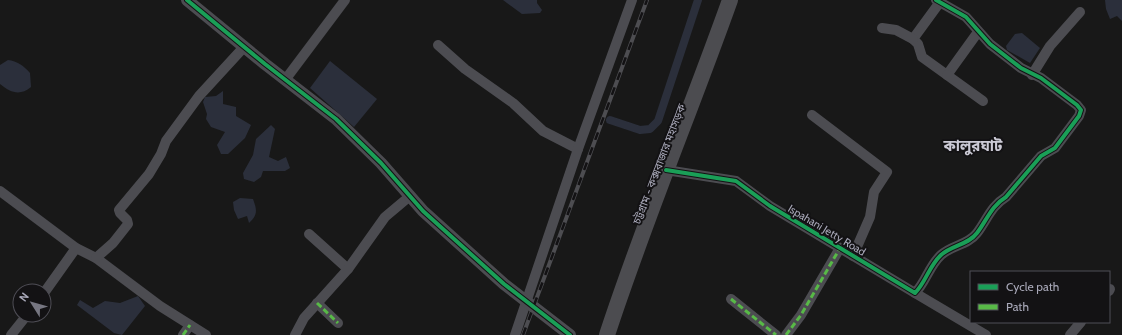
<svg xmlns="http://www.w3.org/2000/svg" width="1122" height="335" viewBox="0 0 1122 335" font-family="Cabin,'Noto Sans Bengali',sans-serif">
<style>
.water{fill:#2b2f3b}
.lines{fill:none;stroke-linecap:round;stroke-linejoin:round}
.canal{stroke:#2b2f3b;stroke-width:8}
.minor{stroke:#4c4c51;stroke-width:10}
.tertiary{stroke:#4c4c51;stroke-width:12}
.trunk{stroke:#4c4c50;stroke-width:16}
.rail-casing{stroke:#4d4d51;stroke-width:4}
.rail{stroke:#131214;stroke-width:2.5;stroke-dasharray:8;stroke-linecap:butt}
.quiet{stroke:#58b947;stroke-width:3;stroke-dasharray:6 3;stroke-linecap:butt}
.cycleway-casing{stroke:#131214;stroke-width:6}
.cycleway{stroke:#1a9f57;stroke-width:4}
.labels{text-anchor:middle;dominant-baseline:central;stroke-width:4;stroke-linejoin:round;paint-order:stroke}
.street-label{font-size:11px;fill:#a9a9b9;stroke:#131214}
.district-label{font-size:15px;font-weight:bold;fill:#cbcad5;stroke:#131214}
</style>
<rect width="100%" height="100%" fill="#181818"/>
<g class="water">
<polygon points="503,0 537,0 537,3 542,10 540,13 522,14"/>
<polygon points="1105,0 1122,0 1122,21 1117,16 1110,19 1106,9"/>
<polygon points="1022,33 1040,48 1030,63 1007,50 1006,46 1015,34"/>
<path d="M8,60c9,1 16,6 22,13l1,14c-11,9 -20,6 -31,-3v-19z"/>
<polygon points="330,61 377,99 354,127 310,88"/>
<polygon points="223,91 223,104 236,107 236,116 251,125 245,138 228,154 221,154 217,145 225,132 211,127 206,119 207,114 203,102 205,97 216,96"/>
<polygon points="271,125 275,129 269,157 278,161 286,157 290,168 285,171 263,171 261,177 254,182 244,179 243,173 253,155 256,139"/>
<path d="M240,198l13,1c4,11 5,16 -4,24l-2,-7 -9,3 -4,-9 -1,-8z"/>
<polygon points="138,296 145,306 122,335 114,333 77,305 80,300 93,308 105,301 120,303"/>
</g>
<g class="lines">
<polyline class="canal" points="610,120 640,130 650,129 658,121 698,0"/>
<g class="minor">
<polyline points="940,2 913,39 918,44 922,57 947,75 978,32"/>
<polyline points="882,28 896,30 913,39"/>
<polyline points="438,45 465,69 513,103 543,131 578,149"/>
<polyline points="947,75 983,101"/>
<polyline points="1032,75 1050,46 1080,12"/>
<polyline points="285,80 345,0"/>
<polyline points="812,115 887,172 874,192 870,217 853,256"/>
<path d="M666,170l70,11 34,25 145,87c11,-11 14,-27 26,-38 11,-10 27,-10 36,-22 10,-13 14,-27 29,-36l35,-41 14,-8 24,-32 2,-6 -4,-5 -36,-27 -20,-10 -31,-24 -24,-27 -30,-17"/>
<polyline points="0,191 76,248 96,258 160,306 206,335"/>
<polyline points="309,234 348,269"/>
<polyline points="96,258 113,243 128,224 127,220 120,213 119,210 149,174 161,154 166,141 199,96 244,47"/>
<polyline points="1109,291 1110,289"/>
<polyline points="44,293 76,248"/>
<polyline points="915,293 986,335"/>
<polyline points="731,299 776,335"/>
<polyline points="317,303 338,323"/>
<polyline points="11,335 27,315"/>
<polyline points="183,335 190,325"/>
<polyline points="295,335 304,318 348,269 385,217 410,196"/>
<polyline points="515,335 578,149 632,0"/>
<polyline points="786,335 801,315 840,248"/>
<polyline points="1070,335 1081,322"/>
</g>
<polyline class="tertiary" points="187,0 265,64 336,119 381,163 423,211 504,284 570,335"/>
<path class="trunk" d="M607,335c37,-113 83,-223 123,-335"/>
<defs>
<polyline id="rail" points="523,335 647,0"/>
</defs>
<use href="#rail" class="rail-casing"/>
<use href="#rail" class="rail"/>
<g class="quiet">
<polyline points="731,299 776,335"/>
<polyline points="317,303 338,323"/>
<polyline points="183,335 190,325"/>
<polyline points="786,335 801,315 840,248"/>
</g>
<defs>
<g id="cycleway">
<polyline points="187,0 265,64 336,119 381,163 423,211 504,284 570,335"/>
<path d="M666,170l70,11 34,25 145,87c11,-11 14,-27 26,-38 11,-10 27,-10 36,-22 10,-13 14,-27 29,-36l35,-41 14,-8 24,-32 2,-6 -4,-5 -36,-27 -20,-10 -31,-24 -24,-27 -30,-17"/>
</g>
</defs>
<use href="#cycleway" class="cycleway-casing"/>
<use href="#cycleway" class="cycleway"/>
</g>
<g class="labels">
<g class="street-label">
<text transform="translate(659 164) rotate(-69)">চট্টগ্রাম - কক্সবাজার মহাসড়ক</text>
<text transform="translate(827 230) rotate(31)">Ispahani Jetty Road</text>
</g>
<g class="district-label">
<text x="973" y="146">কালুরঘাট</text>
</g>
</g>
<rect x="970" y="271" width="140" height="52" fill="#131214" stroke="#4f4e56"/>
<rect x="978" y="284" width="20" height="6" fill="#1a9f57" stroke="#4f4e56"/>
<text x="1006" y="291" font-size="12" fill="#a9a9b9">Cycle path</text>
<rect x="978" y="304" width="20" height="6" fill="#58b947" stroke="#4f4e56"/>
<text x="1006" y="311" font-size="12" fill="#a9a9b9">Path</text>
<g transform="translate(32 303) rotate(307)"><circle r="19" fill="#131214" stroke="#4f4e56"/>
<path d="M0-3L7 15L0 10L-7 15Z" fill="#767681"/>
<text y="-6" font-size="11" font-weight="bold" text-anchor="middle" fill="#a9a9b9">N</text>
</g>
</svg>
